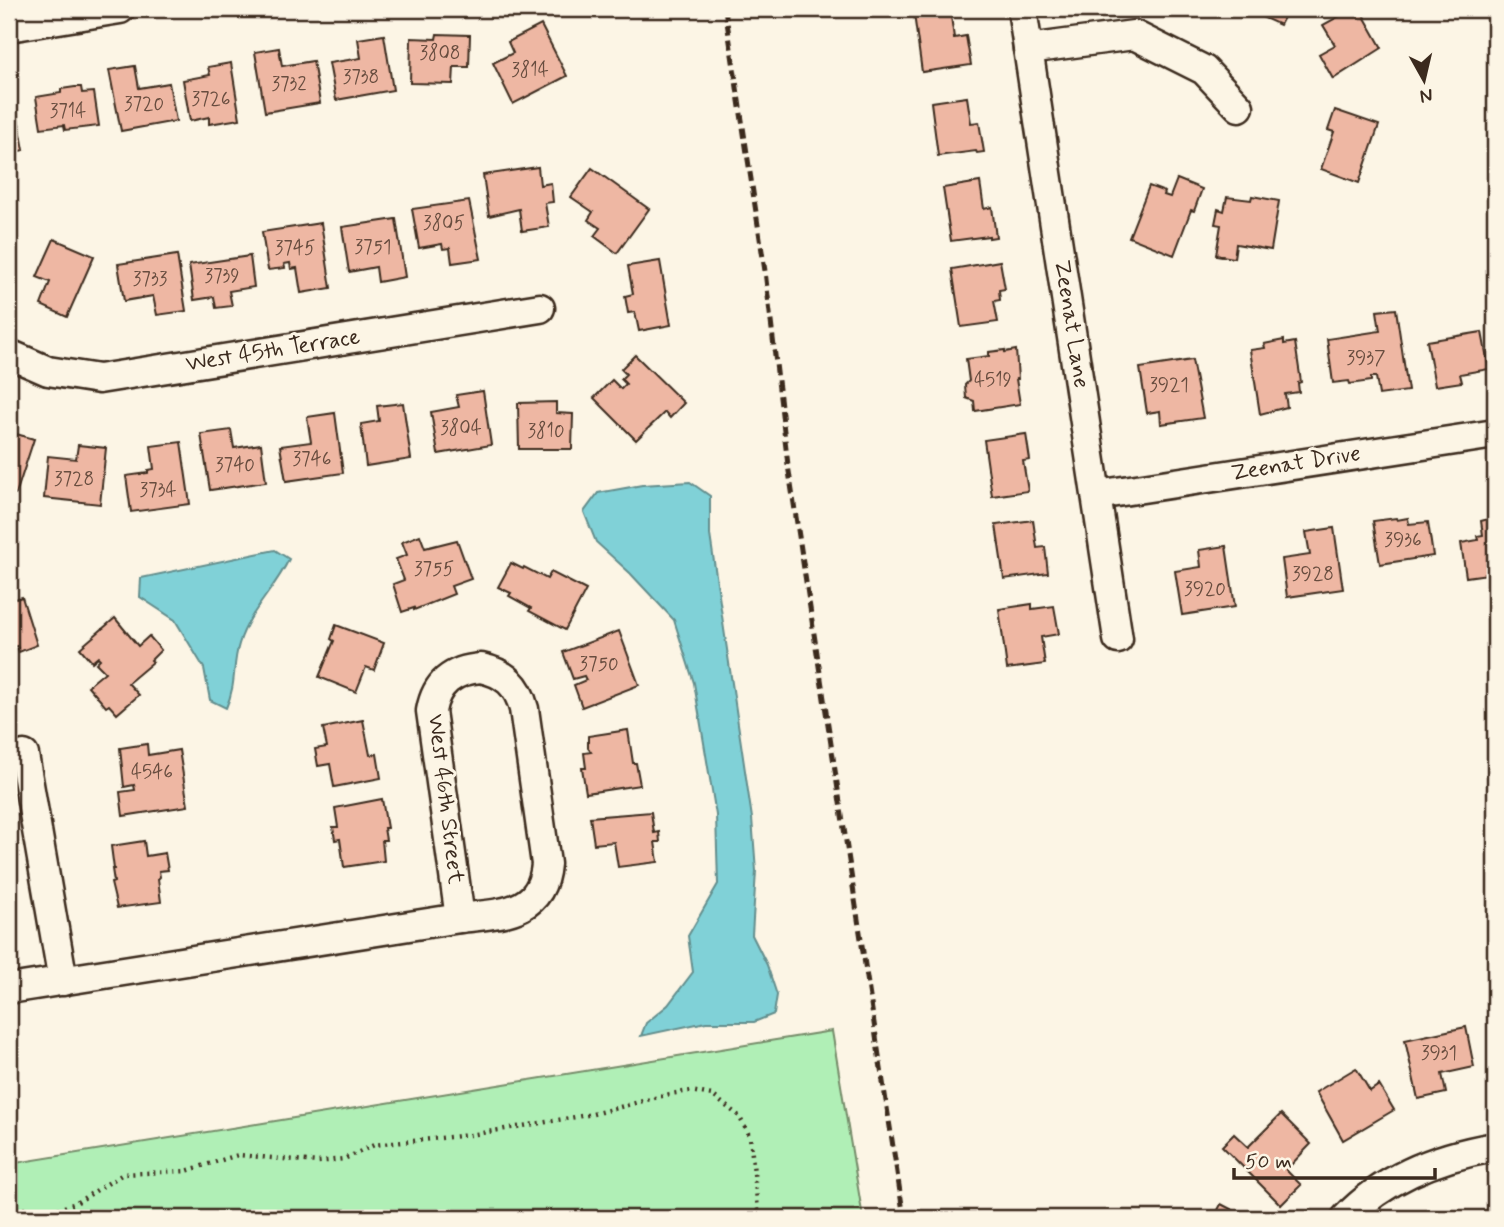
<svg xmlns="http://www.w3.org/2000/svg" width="1504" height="1227" viewBox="0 0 1504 1227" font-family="Mynerve,sans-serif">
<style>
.green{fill:#b0efb6;stroke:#768c6a;stroke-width:2}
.water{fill:#80d1d7;stroke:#648e8d;stroke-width:2}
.building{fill:#eeb7a3;stroke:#3b2a1e;stroke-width:2}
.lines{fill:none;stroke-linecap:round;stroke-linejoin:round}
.street-casing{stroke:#3b2a1e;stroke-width:33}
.path{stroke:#3b2a1e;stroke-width:4.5;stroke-dasharray:2 5;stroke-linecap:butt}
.street{stroke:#fcf5e5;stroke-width:28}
.rail{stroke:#3b2a1e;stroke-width:5;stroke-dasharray:10 5;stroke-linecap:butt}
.labels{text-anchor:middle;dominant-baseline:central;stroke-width:6;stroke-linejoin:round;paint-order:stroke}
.number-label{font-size:19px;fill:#684d3f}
.street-label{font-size:23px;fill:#3b2a1e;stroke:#fcf5e5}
</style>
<rect width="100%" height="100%" fill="#fcf5e5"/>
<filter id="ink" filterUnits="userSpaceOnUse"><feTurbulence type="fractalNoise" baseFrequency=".0143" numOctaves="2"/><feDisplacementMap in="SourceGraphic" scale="14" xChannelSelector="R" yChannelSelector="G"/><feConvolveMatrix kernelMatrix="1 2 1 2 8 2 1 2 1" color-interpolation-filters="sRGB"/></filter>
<g filter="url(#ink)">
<polygon class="green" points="832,1031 863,1218 9,1218 9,1164"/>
<g class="water">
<polygon points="690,482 710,496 710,535 752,818 756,871 752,935 767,965 777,995 774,1014 754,1022 706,1022 641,1036 646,1023 668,1005 693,972 688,936 718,884 716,815 694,683 674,620 630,573 596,542 584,512 598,493 642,485"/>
<path d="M275,550l14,9c-14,30 -40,52 -50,85 -7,22 -2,39 -13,64l-16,-8 -6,-32 -29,-48 -35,-23 1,-19z"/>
</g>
<g class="building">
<polygon points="565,9 599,9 596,18"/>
<polygon points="950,9 954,38 966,36 971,65 922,72 914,14"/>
<polygon points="1253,9 1288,9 1280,25 1262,17 1264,13"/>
<polygon points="1352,9 1360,9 1382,48 1333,79 1319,54 1335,45 1323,25"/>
<polygon points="541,25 567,76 513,104 493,63 513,53 508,42"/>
<polygon points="437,34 470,35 469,67 454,67 453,84 410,83 411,38 436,39"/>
<polygon points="384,35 393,90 336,100 329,63 361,58 358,39"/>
<polygon points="279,48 282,66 313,61 320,103 265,112 255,52"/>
<polygon points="231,63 240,119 209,124 209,117 190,121 183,80 210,75 208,67"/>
<polygon points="135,66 139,88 169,83 176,121 121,131 109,70"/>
<polygon points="75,87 81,87 82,93 94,92 99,126 65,130 64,125 41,128 36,97 61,93 61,89"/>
<polygon points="14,95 24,150 9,153 9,96"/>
<polygon points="967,97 971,123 979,122 984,152 977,153 976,151 938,156 931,102"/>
<polygon points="1335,110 1379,125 1359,183 1321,169 1334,132 1328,130"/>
<polygon points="538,167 540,185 551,183 553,202 545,203 549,227 522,231 519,209 489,216 483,175"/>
<polygon points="592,168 649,209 617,253 594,236 600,228 588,220 593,212 571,197"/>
<polygon points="1177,179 1202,189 1194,211 1191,210 1174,255 1129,237 1149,186 1165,192 1164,195 1170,197"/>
<polygon points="980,182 984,209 992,207 996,237 989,238 989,236 951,241 943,188"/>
<polygon points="1252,196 1279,201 1271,250 1236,244 1234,258 1216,255 1221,225 1215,224 1218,209 1224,211 1227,197 1251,200"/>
<polygon points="469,201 481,259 452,263 450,248 443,249 442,244 419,248 412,209"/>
<polygon points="396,219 405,277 378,282 376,267 349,272 342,227"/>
<polygon points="321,223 331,288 301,293 297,268 291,269 290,263 284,264 285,268 268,270 262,232"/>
<polygon points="54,239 94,256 67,317 41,305 50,282 37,277"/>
<polygon points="177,255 186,311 157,315 153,296 124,301 118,264"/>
<polygon points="250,256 254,287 229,291 232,306 216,308 214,297 194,300 189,265"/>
<polygon points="660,261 671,325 639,331 635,312 628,313 625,296 633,294 628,266"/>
<polygon points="1000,261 1005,289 999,290 1000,300 994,301 998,322 961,327 952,269"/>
<polygon points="1396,309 1408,391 1379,395 1376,377 1371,377 1371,381 1350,384 1349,381 1333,383 1327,339 1380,331 1377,311"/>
<polygon points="1482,332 1489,369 1460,374 1462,382 1435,386 1427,341"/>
<polygon points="1284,340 1284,344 1295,342 1301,382 1298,383 1299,392 1285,394 1287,407 1260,414 1250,350 1265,348 1264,344"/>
<polygon points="1005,350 1005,352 1016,350 1018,379 1016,379 1020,404 975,411 974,401 966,398 965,385 969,381 966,359 989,356 989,352"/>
<polygon points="635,355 684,403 670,418 665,412 636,440 594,398 612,380 621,389 626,384 621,379 626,374 621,369"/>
<polygon points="1192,360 1203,418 1161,424 1160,411 1147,413 1140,368"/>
<polygon points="483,391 491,445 438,454 431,412 459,407 456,395"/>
<polygon points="556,402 556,413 573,414 572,449 519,449 518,403"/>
<polygon points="403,403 411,459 366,466 361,424 379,421 377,406"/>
<polygon points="335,413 343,473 286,481 280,446 311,442 307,417"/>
<polygon points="231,430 234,448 261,444 266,482 210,490 201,434"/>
<polygon points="9,432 34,439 16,494 9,492"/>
<polygon points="1026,434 1030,460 1023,461 1028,491 992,496 984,440"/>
<polygon points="181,442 190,504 131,512 126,476 148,473 148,470 154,469 151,446"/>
<polygon points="78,445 106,448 100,504 44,498 48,456 76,459"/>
<polygon points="1495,517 1495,573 1466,577 1461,543 1478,540 1477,536 1483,535 1481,521"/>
<polygon points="1396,518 1397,520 1408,518 1409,524 1428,522 1433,556 1380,564 1373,521"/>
<polygon points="1033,520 1037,548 1045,547 1048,573 1004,579 996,525"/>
<polygon points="1334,528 1343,589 1287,597 1282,559 1310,555 1306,532"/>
<polygon points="420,535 425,548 457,540 471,579 451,586 454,594 414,610 414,608 402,612 393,584 404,580 396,559 407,555 402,542"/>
<polygon points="1226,546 1235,607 1182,615 1175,571 1201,567 1199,550"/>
<polygon points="511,563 523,569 524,567 547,579 551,572 586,590 565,630 529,611 531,608 509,596 511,593 498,587"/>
<polygon points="22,597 37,645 19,652 17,646 9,648 9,601"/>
<polygon points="1032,604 1032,609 1054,606 1059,634 1041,637 1045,664 1007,669 999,609"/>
<polygon points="115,618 138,646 149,636 161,650 151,660 153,662 128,683 139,695 117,714 109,705 106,707 88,686 105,672 96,663 100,659 98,657 92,662 80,648"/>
<polygon points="336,625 384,643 374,670 366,667 356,692 319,677 334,641 331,639"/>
<polygon points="619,631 639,685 582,707 574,685 586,680 584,676 573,679 563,652"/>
<polygon points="363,720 370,755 377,754 381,778 334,787 330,764 318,766 315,749 327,747 323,728"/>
<polygon points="628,730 633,763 636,763 640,785 586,793 582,768 586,768 584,753 591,752 588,748 588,736"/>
<polygon points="147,744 148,755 179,750 188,806 123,816 120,792 135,790 134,785 124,787 120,748"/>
<polygon points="382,799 387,828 384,828 386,840 382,840 384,861 344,867 340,839 335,840 333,827 338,827 335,808"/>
<polygon points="651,812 654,833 659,832 660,842 655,842 658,862 618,867 614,842 594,844 590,817"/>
<polygon points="144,841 146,856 165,853 168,870 159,871 160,877 158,879 161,902 117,908 111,883 114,882 112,869 114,869 111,846"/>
<polygon points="1466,1027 1474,1067 1442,1074 1446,1093 1418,1099 1405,1040"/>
<polygon points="1356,1068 1370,1091 1379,1085 1394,1110 1343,1140 1316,1092"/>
<polygon points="1281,1114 1311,1144 1286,1170 1301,1185 1281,1205 1222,1146 1234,1134 1248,1147"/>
<polygon points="1221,1204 1248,1218 1214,1218"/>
</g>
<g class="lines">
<defs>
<g id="street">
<polyline points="1022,9 1118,639"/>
<polyline points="9,27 120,9"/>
<polyline points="1028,49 1134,35 1204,70 1239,107"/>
<polyline points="9,354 48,371 99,379 540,308"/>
<polyline points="1097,495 1495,434"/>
<path d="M481,668c24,5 37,17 43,41l22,155c-4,51 -46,49 -86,54l-29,-207c5,-28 22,-41 50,-43z"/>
<polyline points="24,755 63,981"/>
<polyline points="9,989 460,918"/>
<path d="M1346,1218c39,-41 95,-62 149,-71"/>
</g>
</defs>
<use href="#street" class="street-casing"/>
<polyline class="path" points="9,1208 52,1211 76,1203 123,1174 186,1171 238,1155 318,1162 344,1159 374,1145 470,1135 593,1114 670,1094 691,1091 712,1095 739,1116 750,1137 759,1218"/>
<use href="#street" class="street"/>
<polyline class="rail" points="725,9 765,271 788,465 904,1218"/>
</g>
</g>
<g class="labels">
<g class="number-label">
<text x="440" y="53">3808</text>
<text x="530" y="70">3814</text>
<text x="361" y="77">3738</text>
<text x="289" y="84">3732</text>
<text x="211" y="99">3726</text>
<text x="144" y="104">3720</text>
<text x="68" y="111">3714</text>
<text x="444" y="223">3805</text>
<text x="373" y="247">3751</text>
<text x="295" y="248">3745</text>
<text x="222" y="276">3739</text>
<text x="150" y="279">3733</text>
<text x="1366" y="358">3937</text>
<text x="993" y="380">4519</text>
<text x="1169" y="385">3921</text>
<text x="461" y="428">3804</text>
<text x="546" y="431">3810</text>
<text x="312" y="459">3746</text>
<text x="235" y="465">3740</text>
<text x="74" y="479">3728</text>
<text x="158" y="490">3734</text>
<text x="1403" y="540">3936</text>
<text x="434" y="569">3755</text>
<text x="1313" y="574">3928</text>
<text x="1205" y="589">3920</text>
<text x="599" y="664">3750</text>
<text x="152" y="772">4546</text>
<text x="1439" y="1053">3931</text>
</g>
<g class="street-label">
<text transform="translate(1071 324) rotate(81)">Zeenat Lane</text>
<text transform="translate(273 351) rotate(-9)">West 45th Terrace</text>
<text transform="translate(1296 464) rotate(-9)">Zeenat Drive</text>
<text transform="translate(445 799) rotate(83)">West 46th Street</text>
</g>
</g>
<rect width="1504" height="1227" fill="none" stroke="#fcf5e5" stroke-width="35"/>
<rect x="18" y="18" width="1469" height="1192" fill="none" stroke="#3b2a1e" stroke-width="2.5" filter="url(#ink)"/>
<g transform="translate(1424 80) rotate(172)" stroke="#fcf5e5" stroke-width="5" paint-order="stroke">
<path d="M0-5L12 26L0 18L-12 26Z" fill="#3b2a1e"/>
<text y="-10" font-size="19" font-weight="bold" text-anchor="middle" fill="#3b2a1e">N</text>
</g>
<path d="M1234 1168v10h201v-10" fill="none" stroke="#3b2a1e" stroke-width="3.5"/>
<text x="1245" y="1168" font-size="21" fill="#3b2a1e" stroke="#fcf5e5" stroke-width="5" paint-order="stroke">50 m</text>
</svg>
